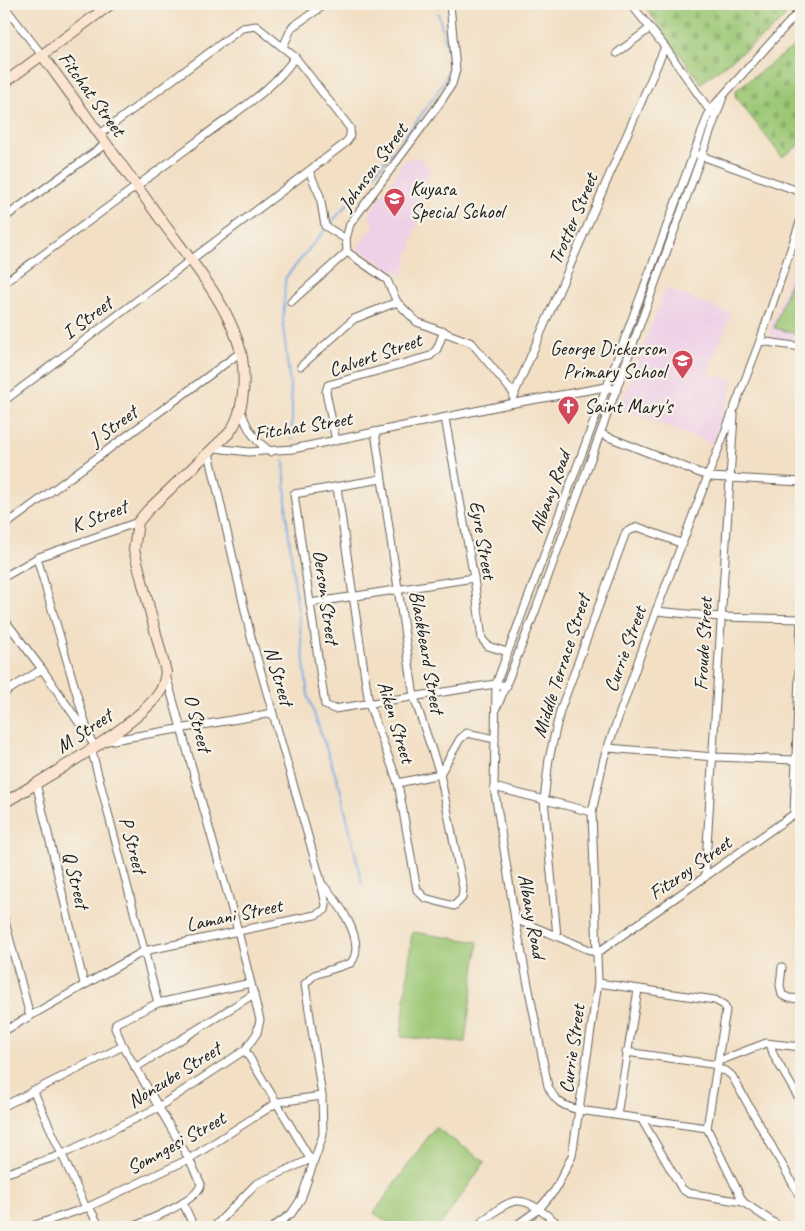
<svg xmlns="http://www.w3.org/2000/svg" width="805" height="1231" viewBox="0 0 805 1231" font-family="Caveat,sans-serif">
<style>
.built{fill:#eed0e7}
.cemetery{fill:url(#cemetery-stones);stroke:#5c7248}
.park{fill:#9bc775;stroke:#5c7248}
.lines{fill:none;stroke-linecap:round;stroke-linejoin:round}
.stream{stroke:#76a9e2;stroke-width:2}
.street-casing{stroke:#676057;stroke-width:9}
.secondary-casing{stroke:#676057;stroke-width:12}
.street{stroke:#fff;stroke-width:7}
.secondary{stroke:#fce5d0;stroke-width:10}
.labels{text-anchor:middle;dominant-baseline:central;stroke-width:4.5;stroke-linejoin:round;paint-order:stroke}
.street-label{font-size:20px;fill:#1c1c1c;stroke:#f7f3e8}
.poi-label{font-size:20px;fill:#1c1c1c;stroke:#f7f3e8;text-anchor:start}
</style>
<defs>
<pattern id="cemetery-stones" width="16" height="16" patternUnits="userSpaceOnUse" patternTransform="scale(1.25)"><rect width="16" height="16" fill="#9bc775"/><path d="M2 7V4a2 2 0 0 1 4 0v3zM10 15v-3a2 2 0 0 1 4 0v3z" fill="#85aa65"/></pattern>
</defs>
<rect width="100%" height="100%" fill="#f7f3e8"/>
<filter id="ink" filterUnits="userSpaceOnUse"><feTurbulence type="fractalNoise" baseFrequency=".02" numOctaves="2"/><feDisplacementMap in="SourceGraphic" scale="10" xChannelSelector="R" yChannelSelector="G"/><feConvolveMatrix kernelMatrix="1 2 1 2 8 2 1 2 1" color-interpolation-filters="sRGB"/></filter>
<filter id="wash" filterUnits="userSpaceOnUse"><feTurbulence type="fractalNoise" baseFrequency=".0096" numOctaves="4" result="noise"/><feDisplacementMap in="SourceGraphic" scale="20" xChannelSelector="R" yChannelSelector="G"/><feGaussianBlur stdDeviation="1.12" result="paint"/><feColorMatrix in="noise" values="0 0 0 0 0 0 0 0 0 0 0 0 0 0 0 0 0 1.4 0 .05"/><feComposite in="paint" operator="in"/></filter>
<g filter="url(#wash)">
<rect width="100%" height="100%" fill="#f2dfc4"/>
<g class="built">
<polygon points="420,157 430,170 403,276 357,249 375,225 370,220 370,213 405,160"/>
<polygon points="801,242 801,342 775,341 769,332"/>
<polygon points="666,288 731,314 708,373 734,381 712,444 619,408"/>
</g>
<g class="cemetery">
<polygon points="643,4 796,4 774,28 701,83"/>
<polygon points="801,41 801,144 782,157 735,96 736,90"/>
</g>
<g class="park">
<polygon points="801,250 801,335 774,328"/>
<polygon points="412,932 478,942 465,1042 401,1037"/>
<polygon points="435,1127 485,1162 439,1227 395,1227 374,1213"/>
</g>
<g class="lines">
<g class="stream">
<polyline points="437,4 438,8"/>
<path d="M330,224c22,-25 118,-131 119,-158 0,-17 -7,-37 -11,-53"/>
<polyline points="292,439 292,403 283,325 285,282 286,277 324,231"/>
<polyline points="284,461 287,520 308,696 340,788 362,883"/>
</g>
</g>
</g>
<g filter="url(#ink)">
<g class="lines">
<defs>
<g id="street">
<polyline points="450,4 456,70 452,84 440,103 350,224 346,239 347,252 387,280 397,302 417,322 472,343 515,395"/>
<polyline points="631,4 665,47 712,114"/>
<polyline points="4,6 42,55"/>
<polyline points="283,47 292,27 326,4"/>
<polyline points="617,53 649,29"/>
<polyline points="699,155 801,192"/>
<polyline points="309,171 320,196 325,226 346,239"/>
<polyline points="4,218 107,143"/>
<path d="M4,283c66,-48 131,-95 196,-144 32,-25 73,-48 95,-82"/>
<polyline points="291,302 347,252"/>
<polyline points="760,341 801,347"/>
<polyline points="301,366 354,319 397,302"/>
<polyline points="513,397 665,47"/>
<path d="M4,401l339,-256c6,-5 8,-8 7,-17l-55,-71 -39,-31 -14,2 -142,106"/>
<path d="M241,411c7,19 13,29 30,41"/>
<polyline points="445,418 474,578 482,639 488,646 507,652"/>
<polyline points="601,434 710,477 801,482"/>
<polyline points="336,441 326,392 328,385 430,356 437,349 444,331"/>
<polyline points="215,448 249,452 293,449 509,404 606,387 617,390"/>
<polyline points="381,479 294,494 325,705 334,709 482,686 496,684 507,686"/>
<polyline points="337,487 369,704 398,783 417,890 425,898 454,906 462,898 463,888 440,774 414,697 375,432"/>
<polyline points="4,526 241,352"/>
<polyline points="37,558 89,736"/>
<polyline points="4,577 39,557 138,522"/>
<polyline points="310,603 474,578"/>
<polyline points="656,611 720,617 801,619"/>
<polyline points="4,619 42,669 95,746"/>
<polyline points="4,693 42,669"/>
<polyline points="498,705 535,612 723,97"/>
<polyline points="107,741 273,713"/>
<polyline points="91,748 158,1003"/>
<polyline points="608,748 714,757 794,760"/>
<polyline points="36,783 84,984"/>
<polyline points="398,783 440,774 460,739 467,733 495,739"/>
<polyline points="494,787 592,812"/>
<polyline points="794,815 801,618"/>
<polyline points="705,877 734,415"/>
<polyline points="4,918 30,1016"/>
<polyline points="515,919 597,953 801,809"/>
<polyline points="557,936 544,800 549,759 560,711 626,532 638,527 683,544"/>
<polyline points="782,967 780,985 782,995 789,998 801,999"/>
<polyline points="598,983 715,1000 724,1005 726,1010 707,1128"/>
<polyline points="4,1031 144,951 315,915 325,910 326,905 320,878 251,637 209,453"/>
<polyline points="770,1044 774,1056 801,1102"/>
<polyline points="245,1050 312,1162"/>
<polyline points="626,1052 718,1065"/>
<polyline points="719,1061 766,1043 801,1047"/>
<polyline points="135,1068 254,994"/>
<polyline points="717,1069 726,1071 732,1076 801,1198"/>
<polyline points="33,1090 86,1208"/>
<polyline points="4,1106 123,1046"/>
<polyline points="617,1115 638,990"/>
<polyline points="642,1120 682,1189 688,1193 743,1202 780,1227"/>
<path d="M707,1128l-128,-18c-16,-4 -24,-8 -31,-24l-33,-167 -21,-132 2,-103 214,-574 91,-101"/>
<polyline points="707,1128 743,1202"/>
<polyline points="4,1174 61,1155 157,1108 245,1050 257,1033 260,1020 238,931 166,675"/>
<polyline points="183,1203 194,1227"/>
<polyline points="89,1207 100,1227"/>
<path d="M29,1227l57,-19 103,-49 89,-57 44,-6 -17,-112 9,-9 37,-12c17,-22 -15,-64 -29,-79"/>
<path d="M133,1227c16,-8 64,-25 68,-43l-12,-25 -66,-113 -8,-18 1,-5 42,-20 93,-20"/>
<polyline points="214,1227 256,1184 311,1159"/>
<polyline points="273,1227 291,1214 301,1199 323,1135 322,1096"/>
<path d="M476,1227c41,-35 44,-34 86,0"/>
<polyline points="514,1227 539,1209 555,1190 572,1156 598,983 592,812 604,758 656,611 760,341 801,219"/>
</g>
<g id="secondary">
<polyline points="4,83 111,4"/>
<path d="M4,803c37,-23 137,-78 157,-113 3,-6 4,-12 5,-18l-32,-122 4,-28 10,-12 81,-77c17,-22 18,-64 9,-91 -14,-43 -47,-81 -74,-118 -41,-57 -81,-113 -122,-169"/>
</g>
</defs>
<use href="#street" class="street-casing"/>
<use href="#secondary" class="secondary-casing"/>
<use href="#street" class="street"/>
<use href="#secondary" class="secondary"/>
</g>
</g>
<defs>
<symbol id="school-pin" viewBox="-11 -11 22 30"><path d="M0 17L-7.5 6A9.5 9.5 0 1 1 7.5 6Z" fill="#d1495b" stroke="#f7f3e8"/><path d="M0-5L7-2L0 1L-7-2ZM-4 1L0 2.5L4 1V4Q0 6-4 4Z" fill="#fff"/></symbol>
<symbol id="church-pin" viewBox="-11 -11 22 30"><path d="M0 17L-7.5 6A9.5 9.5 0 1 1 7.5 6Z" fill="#d1495b" stroke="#f7f3e8"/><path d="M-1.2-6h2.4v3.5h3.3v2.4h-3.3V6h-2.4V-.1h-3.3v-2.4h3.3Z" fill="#fff"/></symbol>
</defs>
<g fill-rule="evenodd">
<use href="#school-pin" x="382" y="186" width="25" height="34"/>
<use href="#school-pin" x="670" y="348" width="25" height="34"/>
<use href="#church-pin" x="556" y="394" width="25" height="34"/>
</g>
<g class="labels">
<g class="street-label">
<text transform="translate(92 94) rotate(54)">Fitchat Street</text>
<text transform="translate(373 167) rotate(-54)">Johnson Street</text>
<text transform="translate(573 219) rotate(-67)">Trotter Street</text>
<text transform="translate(87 318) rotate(-37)">I Street</text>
<text transform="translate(375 355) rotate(-19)">Calvert Street</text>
<text transform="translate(113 426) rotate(-36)">J Street</text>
<text transform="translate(303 426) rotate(-9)">Fitchat Street</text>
<text transform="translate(550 492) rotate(-70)">Albany Road</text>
<text transform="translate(99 516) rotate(-21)">K Street</text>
<text transform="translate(483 540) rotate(80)">Eyre Street</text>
<text transform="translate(326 597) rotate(82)">Oerson Street</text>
<text transform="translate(703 644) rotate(-87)">Froude Street</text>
<text transform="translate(625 649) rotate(-70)">Currie Street</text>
<text transform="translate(427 652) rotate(80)">Blackbeard Street</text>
<text transform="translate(561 666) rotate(-72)">Middle Terrace Street</text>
<text transform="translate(279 676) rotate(74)">N Street</text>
<text transform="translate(396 722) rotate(73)">Aiken Street</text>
<text transform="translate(198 723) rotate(75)">O Street</text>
<text transform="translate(84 731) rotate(-34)">M Street</text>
<text transform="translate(133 845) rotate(75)">P Street</text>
<text transform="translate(690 868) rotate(-35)">Fitzroy Street</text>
<text transform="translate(76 880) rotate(76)">Q Street</text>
<text transform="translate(234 915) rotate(-12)">Lamani Street</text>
<text transform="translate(532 916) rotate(80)">Albany Road</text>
<text transform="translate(572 1049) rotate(-82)">Currie Street</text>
<text transform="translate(174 1075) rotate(-32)">Nonzube Street</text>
<text transform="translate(176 1143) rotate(-29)">Somngesi Street</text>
</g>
<g class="poi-label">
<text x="410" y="188">Kuyasa<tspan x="410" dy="23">Special School</tspan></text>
<text x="666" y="348" text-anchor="end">George Dickerson<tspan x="666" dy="23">Primary School</tspan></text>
<text x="584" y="406">Saint Mary's</text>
</g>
</g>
<rect width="805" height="1231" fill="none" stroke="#f7f3e8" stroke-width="20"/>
</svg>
